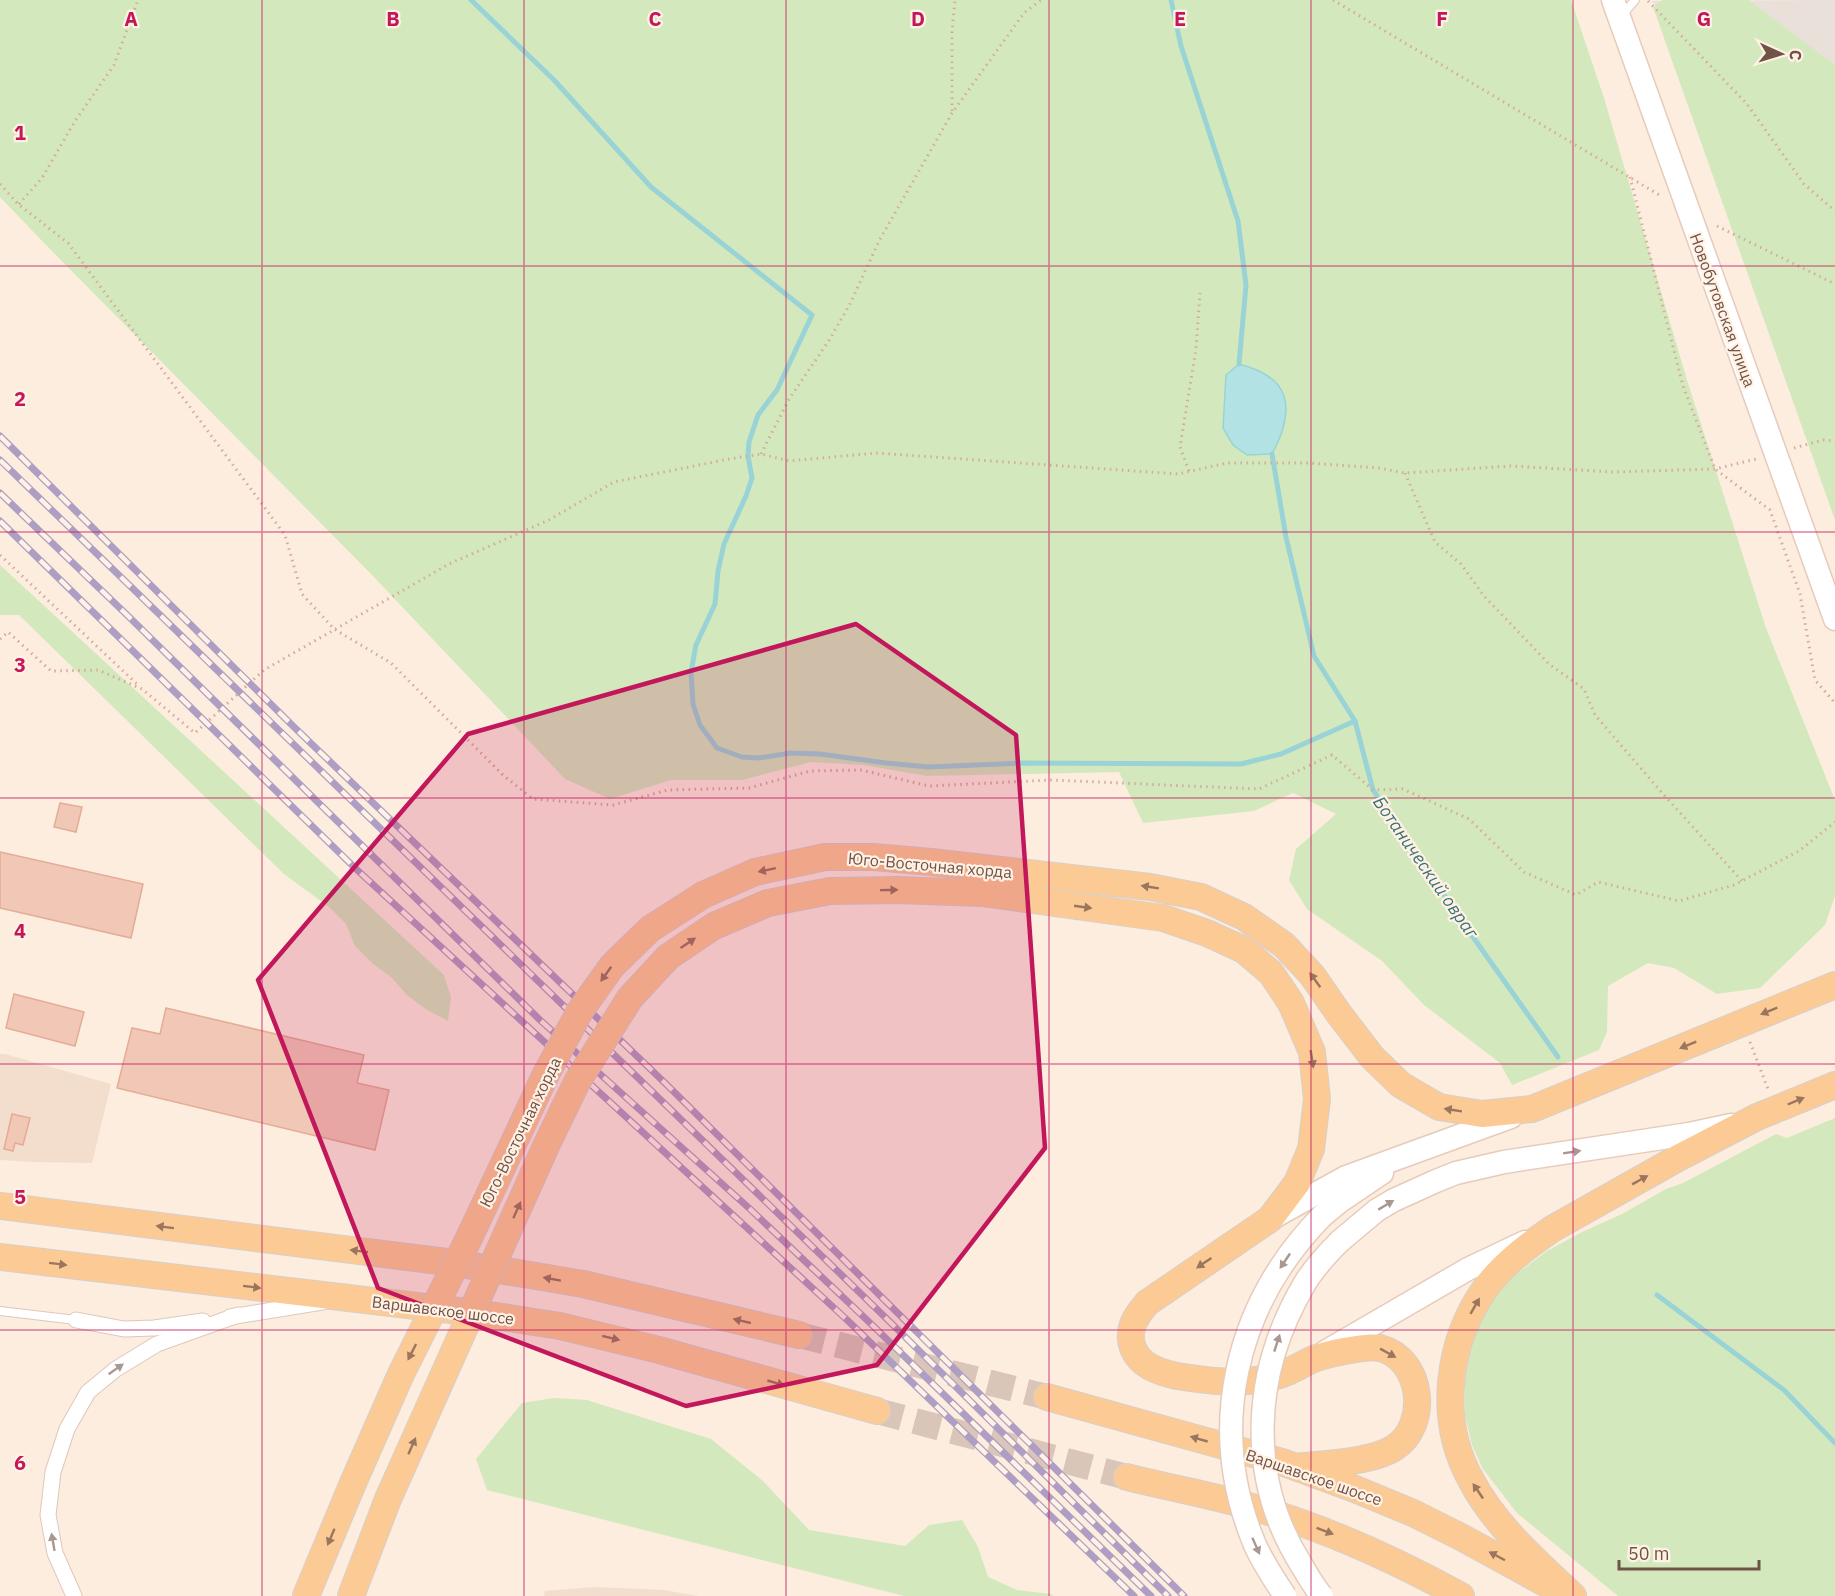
<svg xmlns="http://www.w3.org/2000/svg" width="1835" height="1596" viewBox="0 0 1835 1596" font-family="'IBM Plex Sans',sans-serif">
<style>
.residential{fill:#f3decd}
.industrial{fill:#eae0da}
.green{fill:#d3e9bd}
.water{fill:#b3e2e5;stroke:#9ad3d6;stroke-width:1.5}
.lines{fill:none;stroke-linecap:round;stroke-linejoin:round}
.stream{stroke:#9ad3d6;stroke-width:5}
.building{fill:#f1c8b6;stroke:#e4ac96;stroke-width:1.5}
.primary-tunnel{stroke:#d9c6b8;stroke-width:26;stroke-dasharray:26 13;stroke-linecap:butt}
.lane-casing{stroke:#dfc8bb;stroke-width:10}
.street-casing{stroke:#dfc8bb;stroke-width:17}
.secondary-casing{stroke:#e6cbbb;stroke-width:25}
.primary-casing{stroke:#d7cfcb;stroke-width:28}
.path{stroke:#d5ab9a;stroke-width:3;stroke-dasharray:1.5 4.5;stroke-linecap:butt}
.lane{stroke:#fff;stroke-width:8}
.street{stroke:#fff;stroke-width:15}
.secondary{stroke:#fff;stroke-width:22}
.primary{stroke:#fccb95;stroke-width:26}
.rail-casing{stroke:#af9ec4;stroke-width:7}
.rail{stroke:#fff2e4;stroke-width:4.5;stroke-dasharray:14;stroke-linecap:butt}
.secondary-bridge-casing{stroke:#e6cbbb;stroke-width:25;stroke-linecap:butt}
.primary-bridge-casing{stroke:#d7cfcb;stroke-width:28;stroke-linecap:butt}
.secondary-bridge{stroke:#fff;stroke-width:22}
.primary-bridge{stroke:#fccb95;stroke-width:26}
.oneway{fill:#9b765e}
.oneway2{fill:#aa9791}
.marked{fill:#c2185b;fill-opacity:0.2;stroke:#c2185b;stroke-width:4.5;stroke-linejoin:round}
.grid{fill:none;stroke:#c2185b;stroke-width:1.5;stroke-opacity:0.55}
.labels{text-anchor:middle;dominant-baseline:central;stroke-width:4.5;stroke-linejoin:round;paint-order:stroke}
.street-label{font-size:16px;fill:#715247;stroke:#fff2e4}
.water-label{font-size:18px;font-style:italic;fill:#3b7378;stroke:#fff2e4}
.grid-label{font-size:20px;text-anchor:middle;font-weight:bold;fill:#c2185b;stroke:#fff2e4;stroke-width:4.5;stroke-linejoin:round;paint-order:stroke}
</style>
<rect width="100%" height="100%" fill="#fcedde"/>
<g class="residential">
<polygon points="0,1054 5,1054 111,1084 92,1163 32,1162 0,1160"/>
<polygon points="595,1587 664,1590 698,1596 544,1596 545,1591"/>
</g>
<polygon class="industrial" points="1835,0 1835,139 1713,51 1651,1"/>
<g class="green">
<polygon points="0,0 1571,0 1604,98 1687,380 1766,628 1835,800 1835,896 1825,925 1760,988 1717,994 1674,968 1648,963 1608,986 1607,1032 1599,1050 1512,1085 1500,1063 1424,1005 1382,961 1307,909 1289,880 1296,849 1336,814 1293,793 1254,811 1143,823 1119,772 927,776 863,765 811,762 742,780 671,780 610,799 565,779 372,575 46,245 0,197"/>
<polygon points="1662,0 1749,0 1835,65 1835,520 1653,7"/>
<polygon points="0,565 444,975 451,997 448,1021 427,1010 407,995 392,978 372,963 355,946 346,924 329,907 284,874 19,615 0,615"/>
<polygon points="1835,1118 1835,1596 1618,1596 1517,1513 1483,1469 1472,1445 1465,1415 1464,1374 1472,1341 1494,1295 1511,1278 1547,1251 1582,1232 1622,1214 1666,1189 1683,1183 1776,1134 1787,1138"/>
<polygon points="554,1398 587,1400 711,1439 763,1481 809,1530 905,1546 929,1525 962,1520 978,1547 988,1577 1017,1590 1051,1594 1053,1596 904,1596 487,1490 476,1459 522,1403"/>
</g>
<path class="water" d="M1239,364c34,9 55,25 44,64 -2,9 -7,18 -11,26l-25,1 -14,-10 -10,-17 3,-53z"/>
<g class="lines">
<g class="stream">
<polyline points="471,0 554,80 651,187 812,315 777,390 758,415 749,442 748,456 752,478 746,496 724,544 718,571 715,604 696,645 691,672 693,704 700,725 717,748 742,757 759,758 791,753 820,754 886,763 929,767 1021,763 1241,764 1281,754 1355,721"/>
<polyline points="1171,0 1181,46 1238,221 1246,285 1239,364"/>
<polyline points="1272,454 1286,537 1314,656 1355,721 1373,790 1461,920 1558,1057"/>
<polyline points="1657,1295 1784,1390 1835,1443"/>
</g>
</g>
<g class="building">
<polygon points="60,803 82,807 76,832 54,827"/>
<polygon points="0,852 143,884 131,938 0,908"/>
<polygon points="14,994 84,1012 75,1046 6,1028"/>
<polygon points="166,1008 364,1055 357,1083 389,1090 375,1150 117,1088 132,1028 160,1034"/>
<polygon points="12,1114 30,1118 23,1145 15,1143 13,1151 4,1149"/>
</g>
<g class="lines">
<g class="primary-tunnel">
<polyline points="799,1335 1047,1397"/>
<polyline points="877,1411 1127,1477"/>
</g>
<defs>
<g id="lane">
<polyline points="1623,14 1635,0"/>
<polyline points="0,1311 76,1320"/>
</g>
<g id="street">
<polyline points="230,1317 322,1302"/>
<polyline points="76,1320 124,1329 154,1328 203,1321"/>
<polyline points="74,1596 55,1553 48,1515 53,1472 67,1429 88,1392 116,1369 157,1344 238,1315"/>
</g>
<g id="secondary">
<polyline points="1613,0 1835,619"/>
<polyline points="1322,1216 1339,1202 1382,1173"/>
<polyline points="1272,1218 1346,1177 1511,1117"/>
<polyline points="1340,1241 1377,1210 1394,1200 1436,1181 1456,1173 1504,1162 1689,1134 1731,1125"/>
<polyline points="1325,1352 1468,1269 1525,1242"/>
</g>
<g id="primary">
<polyline points="825,857 874,857 931,862 1150,887 1201,897 1244,917 1284,945 1312,975 1339,1014 1372,1057 1401,1085 1439,1107 1482,1114 1532,1109 1835,985"/>
<path d="M830,891l68,-1 84,3 181,25 44,15 37,17 27,23 20,30 21,49 5,47 -6,50 -14,34 -27,36 -123,84c-11,13 -21,27 -14,45 7,18 26,24 44,28 31,5 63,9 95,1 14,-3 24,-9 37,-16 12,-6 58,-16 71,-13 43,11 50,77 14,100 -22,14 -70,16 -98,19"/>
<polyline points="0,1206 447,1262 524,1274 583,1284 799,1335"/>
<polyline points="0,1257 476,1313 560,1326 659,1350 877,1411"/>
<polyline points="1047,1397 1282,1462 1355,1489 1413,1513 1461,1537 1547,1584"/>
<path d="M1127,1477c47,12 96,20 142,35 68,21 130,50 192,84"/>
<polyline points="306,1596 353,1483"/>
<polyline points="351,1596 388,1499"/>
<path d="M1573,1596c-37,-35 -78,-70 -102,-116 -34,-61 -24,-139 16,-194 17,-23 42,-41 65,-57l126,-71 79,-41 78,-32"/>
</g>
</defs>
<use href="#lane" class="lane-casing"/>
<use href="#street" class="street-casing"/>
<use href="#secondary" class="secondary-casing"/>
<use href="#primary" class="primary-casing"/>
<g class="path">
<polyline points="1333,0 1661,196"/>
<polyline points="1648,1 1747,104 1804,184 1835,211"/>
<polyline points="952,111 952,31 955,0"/>
<polyline points="1630,177 1683,386 1715,469 1770,510 1800,594 1815,680 1835,703"/>
<polyline points="0,184 18,204 68,243 285,535 302,594 334,629 391,663 504,776 533,799 613,805 668,790 749,788 810,771 861,770 929,786 1051,780 1259,789 1332,755 1373,790 1403,789 1469,819 1524,872 1576,895 1598,882 1679,901 1734,885 1799,851 1835,822"/>
<polyline points="19,204 42,178 75,121 114,65 138,0"/>
<polyline points="1717,226 1835,284"/>
<polyline points="1794,448 1823,440 1835,441"/>
<polyline points="761,454 789,399 828,342 850,304 879,241 952,113 1024,13 1041,0"/>
<polyline points="1189,471 1180,447 1196,349 1200,293"/>
<polyline points="1405,473 1435,542 1461,564 1484,596 1549,664 1584,689 1595,715 1663,794 1742,881"/>
<polyline points="0,555 139,686"/>
<polyline points="0,639 8,632 51,671 98,670 142,689 195,733 264,670 449,564 549,520 614,482 729,459 761,454 789,461 876,453 1178,474 1227,463 1309,463 1379,468 1405,473 1511,466 1613,472 1715,469 1756,459"/>
<polyline points="1750,1042 1768,1089"/>
</g>
<use href="#lane" class="lane"/>
<use href="#street" class="street"/>
<use href="#secondary" class="secondary"/>
<use href="#primary" class="primary"/>
<defs>
<g id="rail">
<polyline points="0,436 295,728 665,1083 1184,1596"/>
<polyline points="0,460 889,1321 1168,1596"/>
<polyline points="0,493 125,613 540,1020 750,1209 867,1320 1151,1596"/>
<polyline points="0,521 355,868 845,1318 1134,1596"/>
</g>
</defs>
<use href="#rail" class="rail-casing"/>
<use href="#rail" class="rail"/>
<defs>
<g id="secondary-bridge">
<path d="M1285,1596c-11,-17 -22,-33 -30,-51 -49,-117 -20,-240 67,-329"/>
<path d="M1322,1596c-8,-9 -14,-20 -20,-30 -56,-89 -50,-194 3,-283 9,-15 22,-29 35,-42"/>
</g>
<g id="primary-bridge">
<polyline points="353,1483 401,1374 469,1238 545,1076 580,1011 612,966 650,929 703,895 755,872 825,857"/>
<polyline points="388,1499 546,1146 577,1082 630,998 668,957 714,926 768,903 830,891"/>
</g>
</defs>
<use href="#secondary-bridge" class="secondary-bridge-casing"/>
<use href="#primary-bridge" class="primary-bridge-casing"/>
<use href="#secondary-bridge" class="secondary-bridge"/>
<use href="#primary-bridge" class="primary-bridge"/>
</g>
<defs><path id="oneway-solid" d="M-6-.8H1V-3.2L6.5 0L1 3.2V.8H-6Z" transform="scale(1.5)"/></defs>
<g class="oneway">
<use href="#oneway-solid" transform="translate(767 870) rotate(168)"/>
<use href="#oneway-solid" transform="translate(1150 887) rotate(-171)"/>
<use href="#oneway-solid" transform="translate(889 890) rotate(-1)"/>
<use href="#oneway-solid" transform="translate(1083 907) rotate(8)"/>
<use href="#oneway-solid" transform="translate(688 943) rotate(-34)"/>
<use href="#oneway-solid" transform="translate(606 974) rotate(126)"/>
<use href="#oneway-solid" transform="translate(1315 980) rotate(-126)"/>
<use href="#oneway-solid" transform="translate(1769 1011) rotate(158)"/>
<use href="#oneway-solid" transform="translate(1688 1045) rotate(158)"/>
<use href="#oneway-solid" transform="translate(1312 1059) rotate(81)"/>
<use href="#oneway-solid" transform="translate(1796 1101) rotate(-23)"/>
<use href="#oneway-solid" transform="translate(1453 1110) rotate(-171)"/>
<use href="#oneway-solid" transform="translate(1640 1180) rotate(-29)"/>
<use href="#oneway-solid" transform="translate(517 1210) rotate(-66)"/>
<use href="#oneway-solid" transform="translate(165 1227) rotate(-173)"/>
<use href="#oneway-solid" transform="translate(359 1251) rotate(-173)"/>
<use href="#oneway-solid" transform="translate(1204 1263) rotate(146)"/>
<use href="#oneway-solid" transform="translate(58 1264) rotate(7)"/>
<use href="#oneway-solid" transform="translate(552 1279) rotate(-170)"/>
<use href="#oneway-solid" transform="translate(252 1287) rotate(7)"/>
<use href="#oneway-solid" transform="translate(1475 1306) rotate(-60)"/>
<use href="#oneway-solid" transform="translate(742 1321) rotate(-167)"/>
<use href="#oneway-solid" transform="translate(611 1338) rotate(14)"/>
<use href="#oneway-solid" transform="translate(412 1352) rotate(117)"/>
<use href="#oneway-solid" transform="translate(1388 1353) rotate(29)"/>
<use href="#oneway-solid" transform="translate(776 1383) rotate(16)"/>
<use href="#oneway-solid" transform="translate(1199 1439) rotate(-164)"/>
<use href="#oneway-solid" transform="translate(412 1446) rotate(-66)"/>
<use href="#oneway-solid" transform="translate(1478 1491) rotate(-124)"/>
<use href="#oneway-solid" transform="translate(1325 1531) rotate(21)"/>
<use href="#oneway-solid" transform="translate(331 1537) rotate(113)"/>
<use href="#oneway-solid" transform="translate(1497 1556) rotate(-152)"/>
</g>
<g class="oneway2">
<use href="#oneway-solid" transform="translate(1572 1152) rotate(-9)"/>
<use href="#oneway-solid" transform="translate(1386 1205) rotate(-31)"/>
<use href="#oneway-solid" transform="translate(1285 1261) rotate(124)"/>
<use href="#oneway-solid" transform="translate(1277 1343) rotate(-72)"/>
<use href="#oneway-solid" transform="translate(116 1369) rotate(-35)"/>
<use href="#oneway-solid" transform="translate(53 1542) rotate(-100)"/>
<use href="#oneway-solid" transform="translate(1256 1546) rotate(66)"/>
</g>
<path class="marked" d="M856,624l160,111 29,413 -168,217 -191,41 -308,-118 -120,-308 210,-246z"/>
<path class="grid" d="M262,0v1596M524,0v1596M786,0v1596M1049,0v1596M1311,0v1596M1573,0v1596M0,266h1835M0,532h1835M0,798h1835M0,1064h1835M0,1330h1835"/>
<g class="labels">
<g class="street-label">
<text transform="translate(1723 310) rotate(70)">Новобутовская улица</text>
<text transform="translate(930 865) rotate(5)">Юго-Восточная хорда</text>
<text transform="translate(520 1132) rotate(-64)">Юго-Восточная хорда</text>
<text transform="translate(443 1310) rotate(7)">Варшавское шоссе</text>
<text transform="translate(1314 1477) rotate(19)">Варшавское шоссе</text>
</g>
<g class="water-label">
<text transform="translate(1426 867) rotate(55)">Ботанический овраг</text>
</g>
</g>
<g class="grid-label">
<text x="131" y="26">A</text>
<text x="393" y="26">B</text>
<text x="655" y="26">C</text>
<text x="918" y="26">D</text>
<text x="1180" y="26">E</text>
<text x="1442" y="26">F</text>
<text x="1704" y="26">G</text>
<text x="20" y="140">1</text>
<text x="20" y="406">2</text>
<text x="20" y="672">3</text>
<text x="20" y="938">4</text>
<text x="20" y="1204">5</text>
<text x="20" y="1470">6</text>
</g>
<g transform="translate(1781 54) rotate(94)" stroke="#fff2e4" stroke-width="4.5" paint-order="stroke">
<path d="M0-4.5L10 22L0 15L-10 22Z" fill="#715247"/>
<text y="-9" font-size="16" font-weight="bold" text-anchor="middle" fill="#715247">С</text>
</g>
<path d="M1619 1560v9h140v-9" fill="none" stroke="#715247" stroke-width="3"/>
<text x="1628" y="1560" font-size="18" fill="#715247" stroke="#fff2e4" stroke-width="4.5" paint-order="stroke">50 m</text>
</svg>
